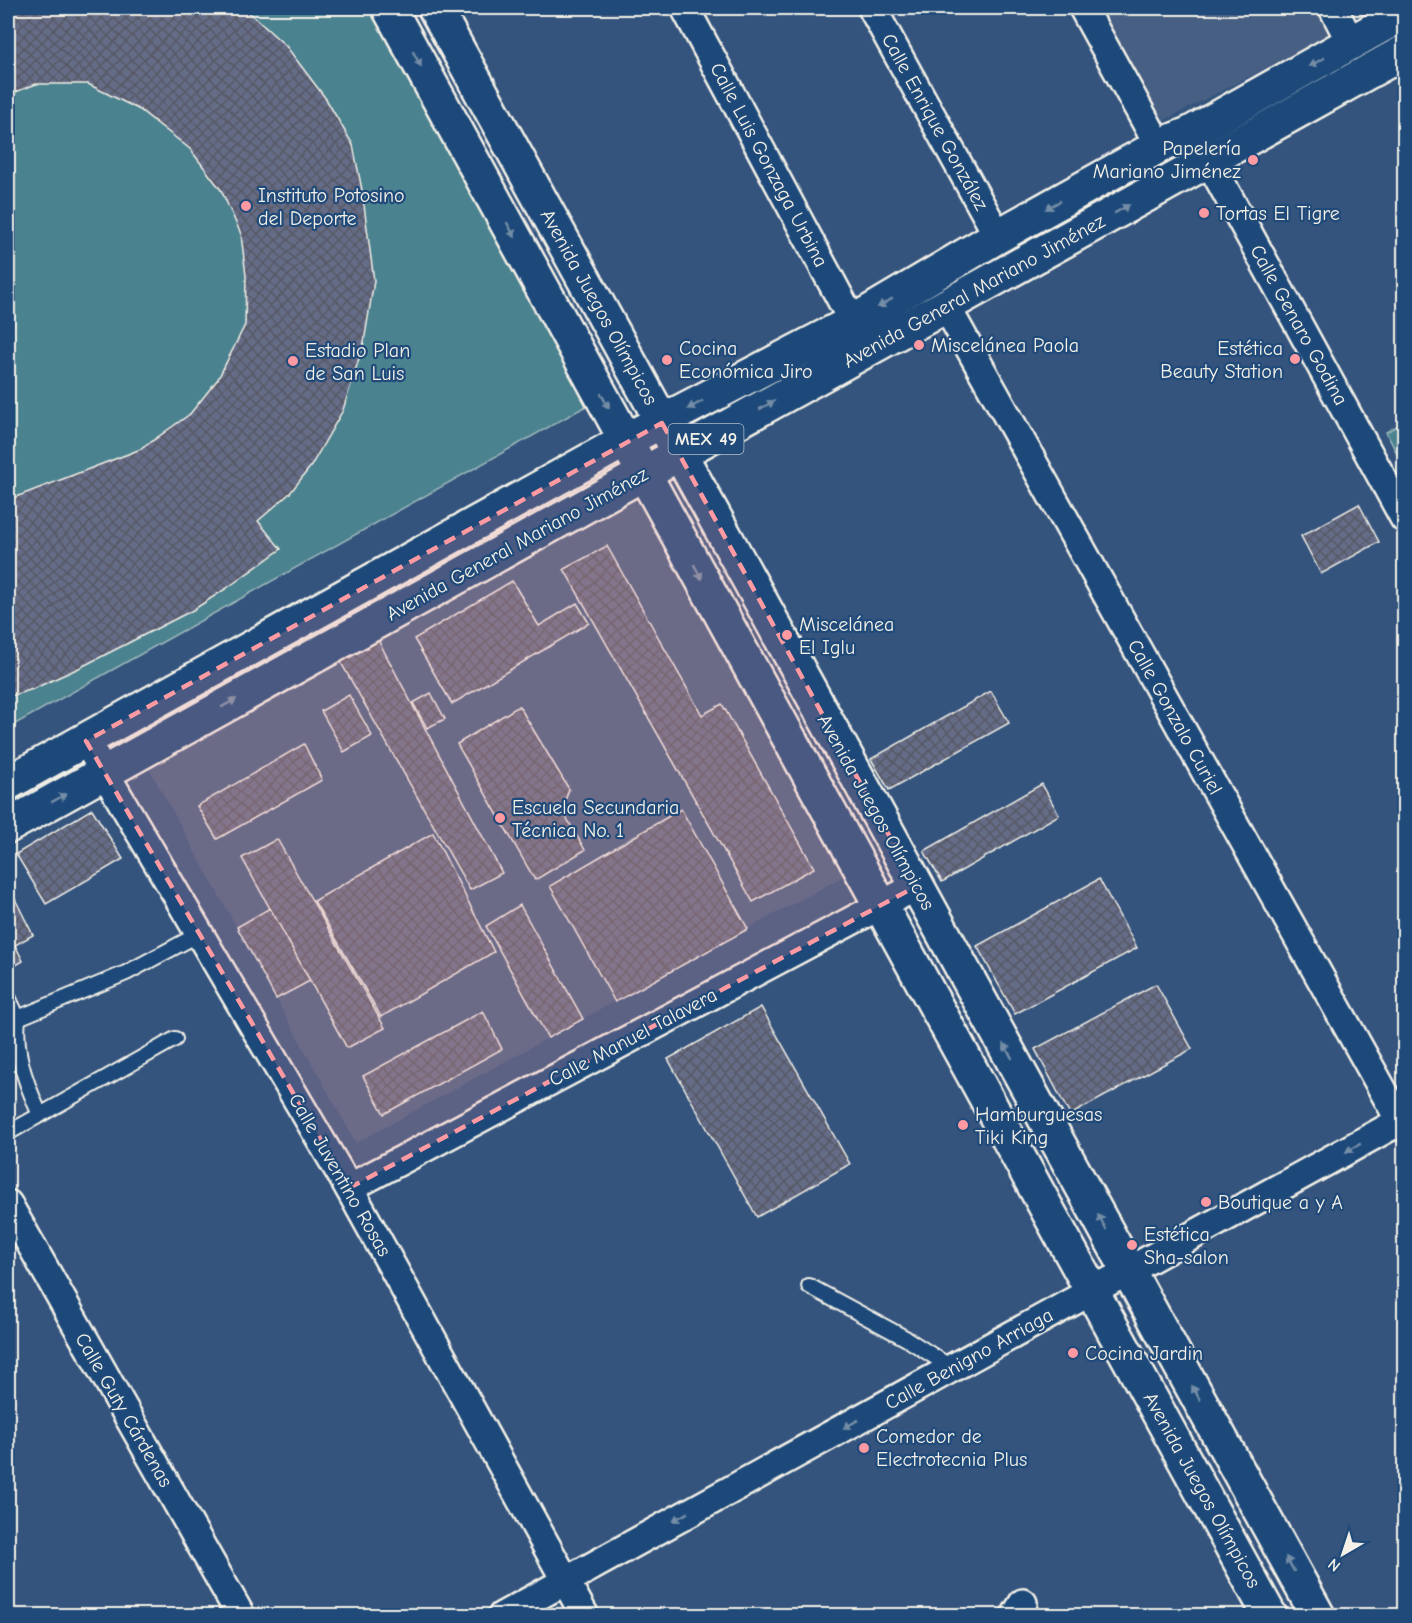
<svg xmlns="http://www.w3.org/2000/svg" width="1412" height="1623" viewBox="0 0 1412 1623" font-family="'Comic Neue',sans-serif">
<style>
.built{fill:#475e83}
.garden{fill:#4c828f;stroke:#a0babc;stroke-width:1.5}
.building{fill:url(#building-cross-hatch);stroke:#f4f1e8;stroke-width:1.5}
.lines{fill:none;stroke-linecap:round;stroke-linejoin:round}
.lane-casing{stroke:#f4f1e8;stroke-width:18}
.street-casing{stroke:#f4f1e8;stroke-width:32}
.secondary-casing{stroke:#f4f1e8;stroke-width:38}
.primary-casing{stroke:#f4f1e8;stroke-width:38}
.lane{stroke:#1f4a7a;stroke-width:14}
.street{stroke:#1f4a7a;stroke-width:27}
.secondary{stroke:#1f4a7a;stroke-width:33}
.primary{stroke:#1f4a7a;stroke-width:33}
.oneway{fill:#748da6}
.marked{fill:#ff9aa2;fill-opacity:0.2;stroke:#ff9aa2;stroke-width:4.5;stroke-dasharray:12 8;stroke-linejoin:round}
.poi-dot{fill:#ff9aa2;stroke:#1f4a7a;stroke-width:2}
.labels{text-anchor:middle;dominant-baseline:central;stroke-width:4.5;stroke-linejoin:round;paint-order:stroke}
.shield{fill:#1f4a7a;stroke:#b4bfc7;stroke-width:1.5}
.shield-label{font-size:18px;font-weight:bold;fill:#f4f1e8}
.street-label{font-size:20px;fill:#f4f1e8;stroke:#1f4a7a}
.poi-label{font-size:20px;fill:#f4f1e8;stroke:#1f4a7a;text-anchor:start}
</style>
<defs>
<pattern id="building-cross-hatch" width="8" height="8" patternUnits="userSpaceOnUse" patternTransform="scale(1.5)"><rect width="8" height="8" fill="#656c87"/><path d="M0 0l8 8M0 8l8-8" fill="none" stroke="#565863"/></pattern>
</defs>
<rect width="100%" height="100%" fill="#34547e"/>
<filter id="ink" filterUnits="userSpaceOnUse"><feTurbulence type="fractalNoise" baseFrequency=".0167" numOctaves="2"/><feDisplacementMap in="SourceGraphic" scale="12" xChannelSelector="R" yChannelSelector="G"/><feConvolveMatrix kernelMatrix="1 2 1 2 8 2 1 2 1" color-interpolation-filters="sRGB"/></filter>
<g filter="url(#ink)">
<g class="built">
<polygon points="1097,8 1321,8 1334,33 1163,121"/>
<polygon points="643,492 853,871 356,1143 147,765"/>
</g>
<g class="garden">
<polygon points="8,8 378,8 590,404 8,728"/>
<polygon points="1404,422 1404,467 1386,432"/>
</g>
<g class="building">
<polygon points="8,8 244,8 286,46 326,99 353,145 362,190 374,281 364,342 343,410 311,466 290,493 258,521 281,549 227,588 193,610 81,667 33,689 8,697 8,500 141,449 190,414 218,379 245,325 246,276 241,234 221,190 190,149 140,110 88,84 36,84 8,95"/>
<polygon points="1359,504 1379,542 1321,574 1301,536"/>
<polygon points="607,546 702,715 722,704 814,868 753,902 564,569"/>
<polygon points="512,581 539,626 577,603 589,623 452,704 414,639"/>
<polygon points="377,638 502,873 470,890 339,659"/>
<polygon points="991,691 1009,723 889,790 871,759"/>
<polygon points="431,693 445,719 427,728 413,703"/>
<polygon points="349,695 372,736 344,752 321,711"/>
<polygon points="519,706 569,789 562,810 585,850 535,880 457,744"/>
<polygon points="304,744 322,780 217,839 197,806"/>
<polygon points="1042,784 1059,815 942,882 924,851"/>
<polygon points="92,809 123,859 46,904 16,854"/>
<polygon points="681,809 748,929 615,1002 550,886"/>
<polygon points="433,833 494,952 381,1017 314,901"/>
<polygon points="277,839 385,1028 347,1048 242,858"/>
<polygon points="1099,879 1137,948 1015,1014 977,946"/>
<polygon points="8,885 33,935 15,945 23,961 8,970"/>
<polygon points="520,905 583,1019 548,1038 486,926"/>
<polygon points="270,908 310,981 276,999 237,927"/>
<polygon points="1156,984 1192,1049 1070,1115 1035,1049"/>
<polygon points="761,1007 850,1164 757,1217 668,1059"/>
<polygon points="483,1011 502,1049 384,1114 363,1076"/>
</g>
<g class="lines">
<defs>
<g id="lane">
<polyline points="8,997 18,1018 126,973 199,934"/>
<path d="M18,1018c-4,35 8,65 22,97"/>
<polyline points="8,1133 175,1039"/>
<polyline points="809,1286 907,1339 952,1368"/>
</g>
<g id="street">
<polyline points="685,8 853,322"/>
<polyline points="872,8 998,236"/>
<polyline points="1083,8 1159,146"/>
<polyline points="1333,8 1351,43"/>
<polyline points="1198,144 1209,161 1404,518"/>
<polyline points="946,306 1404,1128"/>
<polyline points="86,741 349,1188 585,1616"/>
<polyline points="349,1188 917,886"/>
<polyline points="8,1204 241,1616"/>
<polyline points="502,1616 1404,1119"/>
<polyline points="1015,1616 1023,1603"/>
</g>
<g id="secondary">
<polyline points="389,8 1270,1616"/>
<polyline points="435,8 1318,1616"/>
</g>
<g id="primary">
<polyline points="8,783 626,440 853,322 998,236 1159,146 1191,133 1404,13"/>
<polyline points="8,826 1404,52"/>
</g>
</defs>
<use href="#lane" class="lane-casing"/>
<use href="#street" class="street-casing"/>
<use href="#secondary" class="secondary-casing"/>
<use href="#primary" class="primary-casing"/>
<use href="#lane" class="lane"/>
<use href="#street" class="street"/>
<use href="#secondary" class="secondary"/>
<use href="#primary" class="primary"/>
</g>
<defs><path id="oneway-solid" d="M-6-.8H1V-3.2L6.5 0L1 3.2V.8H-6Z" transform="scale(1.5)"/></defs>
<g class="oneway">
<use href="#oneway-solid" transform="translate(417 59) rotate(61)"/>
<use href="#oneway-solid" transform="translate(1317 62) rotate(151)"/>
<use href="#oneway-solid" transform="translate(1053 205) rotate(151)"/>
<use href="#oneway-solid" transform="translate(1122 209) rotate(-29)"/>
<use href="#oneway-solid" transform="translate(511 230) rotate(61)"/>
<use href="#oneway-solid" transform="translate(885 303) rotate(149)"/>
<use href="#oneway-solid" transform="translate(605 401) rotate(61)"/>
<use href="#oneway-solid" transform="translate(695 405) rotate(152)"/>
<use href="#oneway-solid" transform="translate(767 405) rotate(-29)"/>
<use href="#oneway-solid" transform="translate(698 572) rotate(61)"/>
<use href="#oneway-solid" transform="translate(229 703) rotate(-29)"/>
<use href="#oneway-solid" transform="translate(59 798) rotate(-29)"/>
<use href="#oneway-solid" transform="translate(1008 1051) rotate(-119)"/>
<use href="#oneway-solid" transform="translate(1353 1148) rotate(151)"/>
<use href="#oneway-solid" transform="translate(1102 1222) rotate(-119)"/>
<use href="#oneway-solid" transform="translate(1196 1393) rotate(-119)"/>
<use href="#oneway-solid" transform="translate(851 1424) rotate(151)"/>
<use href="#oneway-solid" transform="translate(680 1517) rotate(151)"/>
<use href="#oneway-solid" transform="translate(1290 1564) rotate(-119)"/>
</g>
</g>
<path class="marked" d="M662,423l255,463 -568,302 -263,-447z"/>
<g class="poi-dot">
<circle cx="1253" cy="160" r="6"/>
<circle cx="246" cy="206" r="6"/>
<circle cx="1204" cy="213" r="6"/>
<circle cx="919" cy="345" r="6"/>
<circle cx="1295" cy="359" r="6"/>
<circle cx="667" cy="360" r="6"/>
<circle cx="293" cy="361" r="6"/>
<circle cx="787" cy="635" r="6"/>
<circle cx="500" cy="818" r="6"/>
<circle cx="963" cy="1125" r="6"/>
<circle cx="1206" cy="1202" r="6"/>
<circle cx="1132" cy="1245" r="6"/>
<circle cx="1073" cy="1353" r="6"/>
<circle cx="864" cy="1448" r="6"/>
</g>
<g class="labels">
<rect class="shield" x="668.5" y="424" width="75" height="30" rx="4.5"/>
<g class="shield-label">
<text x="706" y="439">MEX 49</text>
</g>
<g class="street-label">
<text transform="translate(935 122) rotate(61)">Calle Enrique González</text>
<text transform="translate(769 165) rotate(62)">Calle Luis Gonzaga Urbina</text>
<text transform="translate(974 291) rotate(-29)">Avenida General Mariano Jiménez</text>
<text transform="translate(599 307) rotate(61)">Avenida Juegos Olímpicos</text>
<text transform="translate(1299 325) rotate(61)">Calle Genaro Godina</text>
<text transform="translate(517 544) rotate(-29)">Avenida General Mariano Jiménez</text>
<text transform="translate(1175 717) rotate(61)">Calle Gonzalo Curiel</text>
<text transform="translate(876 812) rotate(61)">Avenida Juegos Olímpicos</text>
<text transform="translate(633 1037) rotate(-28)">Calle Manuel Talavera</text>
<text transform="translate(340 1175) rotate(60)">Calle Juventino Rosas</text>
<text transform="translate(969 1359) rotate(-29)">Calle Benigno Arriaga</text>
<text transform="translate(124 1410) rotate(60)">Calle Guty Cárdenas</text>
<text transform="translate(1202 1490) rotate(61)">Avenida Juegos Olímpicos</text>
</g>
<g class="poi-label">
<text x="1241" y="148" text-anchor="end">Papelería<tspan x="1241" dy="23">Mariano Jiménez</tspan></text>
<text x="258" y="195">Instituto Potosino<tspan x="258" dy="23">del Deporte</tspan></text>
<text x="1216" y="213">Tortas El Tigre</text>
<text x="931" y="345">Miscelánea Paola</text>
<text x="679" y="348">Cocina<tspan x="679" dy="23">Económica Jiro</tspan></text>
<text x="1283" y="348" text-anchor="end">Estética<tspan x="1283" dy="23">Beauty Station</tspan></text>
<text x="305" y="350">Estadio Plan<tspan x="305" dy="23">de San Luis</tspan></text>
<text x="799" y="624">Miscelánea<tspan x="799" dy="23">El Iglu</tspan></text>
<text x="512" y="807">Escuela Secundaria<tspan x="512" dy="23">Técnica No. 1</tspan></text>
<text x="975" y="1114">Hamburguesas<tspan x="975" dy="23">Tiki King</tspan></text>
<text x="1218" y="1202">Boutique a y A</text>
<text x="1144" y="1234">Estética<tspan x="1144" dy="23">Sha-salon</tspan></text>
<text x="1085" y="1353">Cocina Jardin</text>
<text x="876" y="1436">Comedor de<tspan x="876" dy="23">Electrotecnia Plus</tspan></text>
</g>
</g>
<rect width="1412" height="1623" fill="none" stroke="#1f4a7a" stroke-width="30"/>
<rect x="15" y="15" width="1382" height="1593" fill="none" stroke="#f4f1e8" stroke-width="2" filter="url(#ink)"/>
<g transform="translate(1343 1554) rotate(219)" stroke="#1f4a7a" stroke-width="4.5" paint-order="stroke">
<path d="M0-4.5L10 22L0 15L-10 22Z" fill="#f4f1e8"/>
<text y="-9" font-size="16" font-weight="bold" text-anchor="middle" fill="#f4f1e8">N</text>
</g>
</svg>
